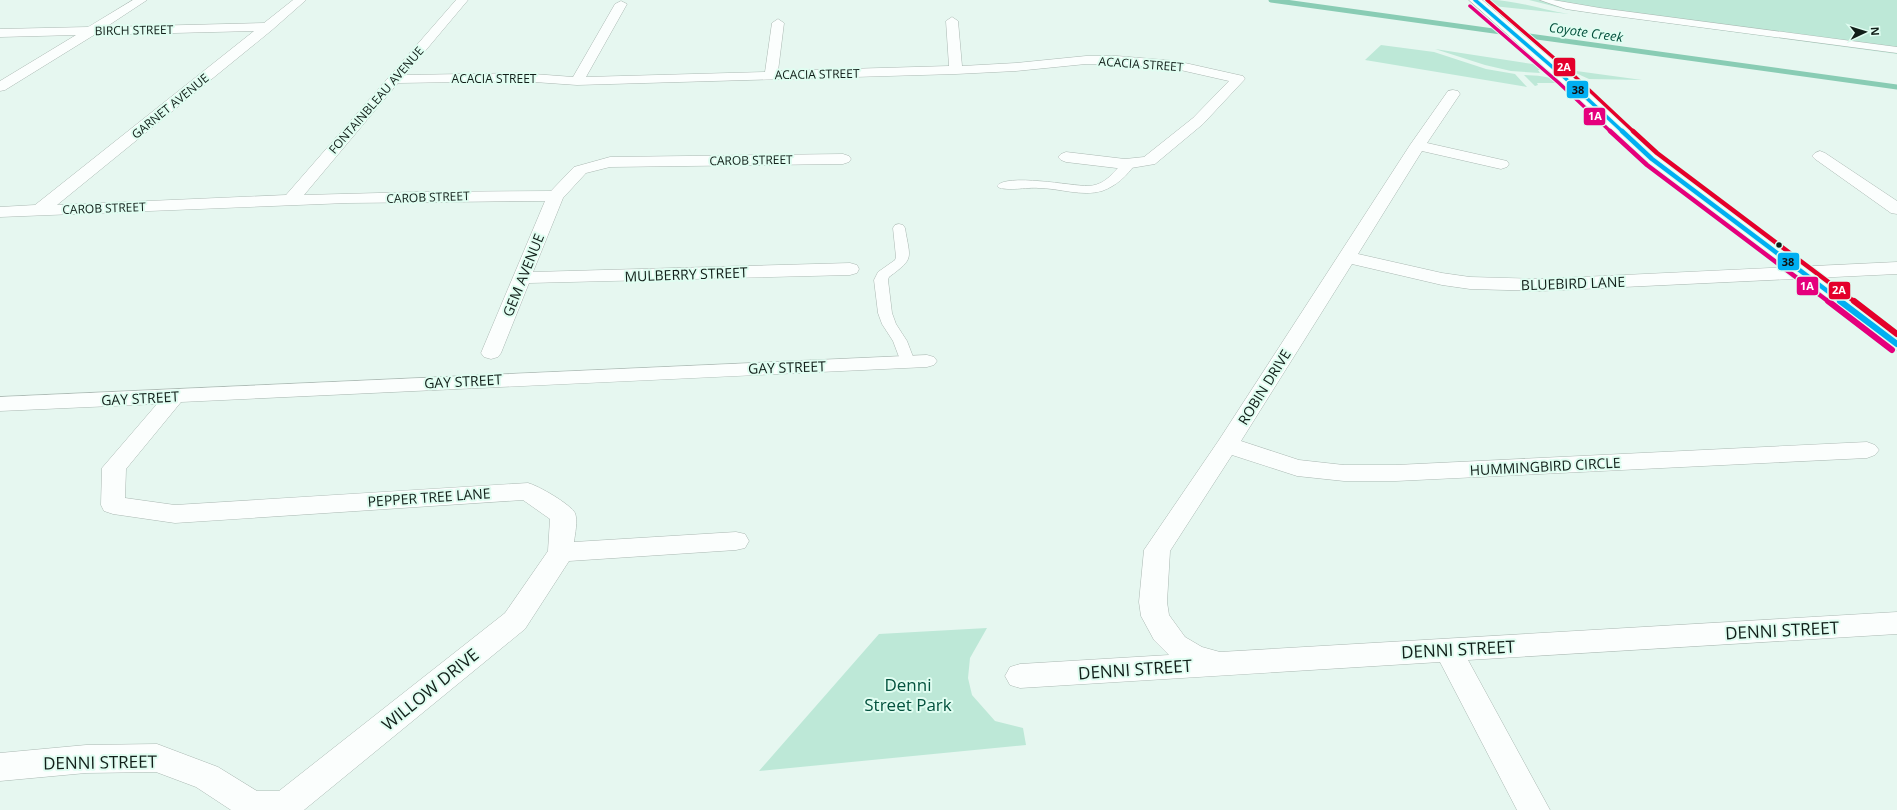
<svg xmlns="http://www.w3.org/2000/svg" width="1897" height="810" viewBox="0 0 1897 810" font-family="'Open Sans',sans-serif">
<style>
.green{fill:#bde8d7}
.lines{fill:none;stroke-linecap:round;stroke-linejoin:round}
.stream{stroke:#89ccb4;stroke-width:5}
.lane-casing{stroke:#aab8b2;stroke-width:1}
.street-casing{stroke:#aab8b2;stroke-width:1}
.primary-casing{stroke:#aab8b2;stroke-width:1}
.lane{fill:#fbfefd;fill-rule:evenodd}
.street{fill:#fbfefd;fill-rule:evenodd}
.primary{fill:#fbfefd;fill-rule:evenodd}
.bus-1-far2-casing{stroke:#e0fdf1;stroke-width:5.5}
.bus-1-far1-casing{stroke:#e0fdf1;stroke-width:7}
.bus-1-casing{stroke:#e0fdf1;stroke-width:9}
.bus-2-far2-casing{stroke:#e0fdf1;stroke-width:5.5}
.bus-2-far1-casing{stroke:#e0fdf1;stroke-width:7}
.bus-2-casing{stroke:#e0fdf1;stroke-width:9}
.bus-3-far2-casing{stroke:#e0fdf1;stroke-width:5.5}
.bus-3-far1-casing{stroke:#e0fdf1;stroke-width:7}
.bus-3-casing{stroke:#e0fdf1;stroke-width:9}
.bus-1-far2{stroke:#00aff2;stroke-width:3.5}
.bus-1-far1{stroke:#00aff2;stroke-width:4.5}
.bus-1{stroke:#00aff2;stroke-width:6}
.bus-2-far2{stroke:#e5007d;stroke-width:3.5}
.bus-2-far1{stroke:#e5007d;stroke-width:4.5}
.bus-2{stroke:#e5007d;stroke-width:6}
.bus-3-far2{stroke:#e4002b;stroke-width:3.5}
.bus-3-far1{stroke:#e4002b;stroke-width:4.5}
.bus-3{stroke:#e4002b;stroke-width:6}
.bus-dot{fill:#111f19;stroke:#e0fdf1;stroke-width:1.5}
.labels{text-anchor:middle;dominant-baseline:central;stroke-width:4;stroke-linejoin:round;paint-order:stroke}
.far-street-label{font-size:12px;fill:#111f19;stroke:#e0fdf1}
.far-water-label{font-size:13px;font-style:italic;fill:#004e3a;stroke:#e0fdf1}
.street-label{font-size:14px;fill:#111f19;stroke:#e0fdf1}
.near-street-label{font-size:17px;fill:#111f19;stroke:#e0fdf1}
.near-park-label{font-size:17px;fill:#04523e;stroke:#e0fdf1}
.line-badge{stroke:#e0fdf1;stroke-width:1.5}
.badge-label{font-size:11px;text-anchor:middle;font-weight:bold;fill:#fff}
.pale-badge-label{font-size:11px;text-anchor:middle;font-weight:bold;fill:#111}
</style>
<rect width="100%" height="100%" fill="#e6f7f0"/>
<g class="green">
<path d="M1490,0c26,0 52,10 79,14l-76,-8z"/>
<polygon points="1529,0 1897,0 1897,54 1569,10"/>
<polygon points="1381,45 1434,52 1486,69 1515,74 1527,87 1365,60"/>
<polygon points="1435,49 1539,65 1545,70 1538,70 1540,73 1511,71 1485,65"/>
<polygon points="1569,70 1642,80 1589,79"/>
<path d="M1524,75c12,1 26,0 36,8h-23l1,2 -3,1z"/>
<polygon points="987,628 970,658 968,678 972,695 995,721 1023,728 1026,745 759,771 879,634"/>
</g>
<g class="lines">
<polyline class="stream" points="1271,0 1897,87"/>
<defs>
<g id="lane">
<polygon points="1540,0 1553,0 1600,8 1897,47 1897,53 1600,14 1566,9"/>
<path d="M1129,161l6,3c-8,12 -19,22 -33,27 -20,6 -43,-3 -64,-3 -8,-1 -37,4 -41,-2 9,-13 75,0 91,0 23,-1 27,-22 41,-25z"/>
<path d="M899,224l4,1 2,3c5,31 10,30 -16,49l-1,3 4,33 4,11 11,17 8,21 -3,3 -5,2 -5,-2 -9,-24 -11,-17 -4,-11 -4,-33 4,-8 17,-12 1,-3 -3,-29 2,-3z"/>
</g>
<g id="street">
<polygon points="133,0 147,0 106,27 264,23 293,0 306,0 272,30 57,205 286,195 456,0 468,0 405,75 520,73 573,77 615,4 621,1 627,4 586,77 765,72 772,23 778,19 784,23 778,71 949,66 946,21 952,17 958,21 962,66 1016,63 1086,56 1117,56 1176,61 1243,76 1245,79 1203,124 1155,164 1125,169 1066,162 1061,160 1058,157 1061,154 1066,152 1125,159 1144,157 1193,118 1229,81 1176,69 1117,64 1086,64 1016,71 956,74 577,85 520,81 398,83 304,195 416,192 551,191 574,167 610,157 843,154 849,156 851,159 849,162 843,164 610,167 586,173 563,198 533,272 850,263 857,265 859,269 857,273 850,275 529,283 501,353 498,357 491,359 484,357 481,353 545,201 347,203 0,217 0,207 35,205 254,31 94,35 5,90 0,91 0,81 76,35 0,37 0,29 88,27"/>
<polygon points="1453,90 1458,91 1460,94 1427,143 1507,161 1509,164 1507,167 1501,169 1422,151 1358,254 1442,273 1470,277 1540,279 1897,262 1897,274 1540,291 1470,289 1442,285 1352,264 1241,441 1299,460 1344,465 1396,465 1867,442 1875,445 1879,450 1875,455 1867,458 1396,481 1344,481 1297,476 1232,455 1170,551 1167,602 1169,615 1185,637 1202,647 1220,652 1897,612 1897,634 1468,660 1550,810 1517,810 1440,662 1020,688 1010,685 1005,676 1010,667 1020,664 1169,655 1154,640 1141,616 1139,602 1144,550 1219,440 1410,145 1448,91"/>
<polygon points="1820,151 1825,153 1897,201 1897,214 1891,213 1815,159 1812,156 1815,153"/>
<path d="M927,355l7,2 3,4 -3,4 -7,2 -746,35 -55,67 -1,29 50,7 353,-22c11,3 42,21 47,30 3,8 0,21 -1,29l162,-10 9,2 4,7 -4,7 -9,2 -167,11 -44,68 -221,181h-73l-35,-23 -40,-15 -70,1 -86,8v-28l86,-8 71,-1 61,23 39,24h22l226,-178 43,-62 2,-32 -27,-19 -348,23 -62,-9 -9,-3 -3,-6 1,-37 55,-64 -157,7v-14z"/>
</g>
<polygon id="primary" points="1469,0 1482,0 1569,74 1658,156 1897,334 1897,350 1890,348 1646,162 1559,80"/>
</defs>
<use href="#lane" class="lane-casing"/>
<use href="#street" class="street-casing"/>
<use href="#primary" class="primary-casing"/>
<use href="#lane" class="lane"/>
<use href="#street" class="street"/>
<use href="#primary" class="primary"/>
<defs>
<polyline id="bus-1-far2" points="1475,0 1564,77 1623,132"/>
<polyline id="bus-1-far1" points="1622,131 1652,159 1842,302"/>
<polyline id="bus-1" points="1840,301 1897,344"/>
<polyline id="bus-2-far2" points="1470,6 1559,83 1611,132"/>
<polyline id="bus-2-far1" points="1610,131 1647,165 1829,302"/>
<polyline id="bus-2" points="1828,301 1892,350"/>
<polyline id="bus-3-far2" points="1487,0 1569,71 1634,132"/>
<polyline id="bus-3-far1" points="1633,131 1657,153 1855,302"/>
<polyline id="bus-3" points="1854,301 1897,334"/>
</defs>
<use href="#bus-1-far2" class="bus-1-far2-casing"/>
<use href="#bus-1-far1" class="bus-1-far1-casing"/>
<use href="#bus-1" class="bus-1-casing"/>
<use href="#bus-2-far2" class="bus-2-far2-casing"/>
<use href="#bus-2-far1" class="bus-2-far1-casing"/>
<use href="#bus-2" class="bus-2-casing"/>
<use href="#bus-3-far2" class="bus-3-far2-casing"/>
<use href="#bus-3-far1" class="bus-3-far1-casing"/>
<use href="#bus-3" class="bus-3-casing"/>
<use href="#bus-1-far2" class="bus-1-far2"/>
<use href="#bus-1-far1" class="bus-1-far1"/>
<use href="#bus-1" class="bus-1"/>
<use href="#bus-2-far2" class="bus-2-far2"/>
<use href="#bus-2-far1" class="bus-2-far1"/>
<use href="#bus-2" class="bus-2"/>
<use href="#bus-3-far2" class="bus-3-far2"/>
<use href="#bus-3-far1" class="bus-3-far1"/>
<use href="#bus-3" class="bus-3"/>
</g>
<circle class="bus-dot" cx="1779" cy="245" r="3.5"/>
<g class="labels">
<g class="far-street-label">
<text transform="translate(134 30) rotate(-1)">BIRCH STREET</text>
<text transform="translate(1141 64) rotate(4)">ACACIA STREET</text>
<text transform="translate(817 74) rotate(-1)">ACACIA STREET</text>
<text x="494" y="78">ACACIA STREET</text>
<text transform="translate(376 100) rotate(-49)">FONTAINBLEAU AVENUE</text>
<text transform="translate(170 106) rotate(-39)">GARNET AVENUE</text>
<text transform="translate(751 160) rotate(-1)">CAROB STREET</text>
<text transform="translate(428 197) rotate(-2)">CAROB STREET</text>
<text transform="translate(104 208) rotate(-2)">CAROB STREET</text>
</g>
<g class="far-water-label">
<text transform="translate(1586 32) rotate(8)">Coyote Creek</text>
</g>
<g class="street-label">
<text transform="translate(686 274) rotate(-2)">MULBERRY STREET</text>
<text transform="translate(523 275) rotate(-68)">GEM AVENUE</text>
<text transform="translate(1573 283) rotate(-2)">BLUEBIRD LANE</text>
<text transform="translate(787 367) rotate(-2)">GAY STREET</text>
<text transform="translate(463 381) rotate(-3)">GAY STREET</text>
<text transform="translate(1264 387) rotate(-58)">ROBIN DRIVE</text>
<text transform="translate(140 398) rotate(-3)">GAY STREET</text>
<text transform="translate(1545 466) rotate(-3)">HUMMINGBIRD CIRCLE</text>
<text transform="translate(429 497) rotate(-4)">PEPPER TREE LANE</text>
</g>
<g class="near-street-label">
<text transform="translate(1782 630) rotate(-3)">DENNI STREET</text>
<text transform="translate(1458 649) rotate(-3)">DENNI STREET</text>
<text transform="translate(1135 669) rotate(-4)">DENNI STREET</text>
<text transform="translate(430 689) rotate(-39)">WILLOW DRIVE</text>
<text transform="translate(100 762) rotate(-1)">DENNI STREET</text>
</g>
<g class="near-park-label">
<text x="908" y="684">Denni<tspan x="908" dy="20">Street Park</tspan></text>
</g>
</g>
<g class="line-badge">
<rect x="1553" y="57" width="23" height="20" rx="4" fill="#e4002b"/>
<rect x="1566" y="80" width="23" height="19" rx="4" fill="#00aff2"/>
<rect x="1583" y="107" width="23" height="19" rx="4" fill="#e5007d"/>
<rect x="1777" y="252" width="23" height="19" rx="4" fill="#00aff2"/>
<rect x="1796" y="276" width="23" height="20" rx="4" fill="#e5007d"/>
<rect x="1828" y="281" width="23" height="19" rx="4" fill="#e4002b"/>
</g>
<g class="badge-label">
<text x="1564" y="71">2A</text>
<text x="1595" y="120">1A</text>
<text x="1807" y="290">1A</text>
<text x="1839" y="294">2A</text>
</g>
<g class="pale-badge-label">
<text x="1578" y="94">38</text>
<text x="1788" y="266">38</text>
</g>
<g transform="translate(1865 32) rotate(86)" stroke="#e0fdf1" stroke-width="3" paint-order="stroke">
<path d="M0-3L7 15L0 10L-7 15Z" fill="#111f19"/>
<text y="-6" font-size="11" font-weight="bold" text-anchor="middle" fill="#111f19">N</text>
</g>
</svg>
